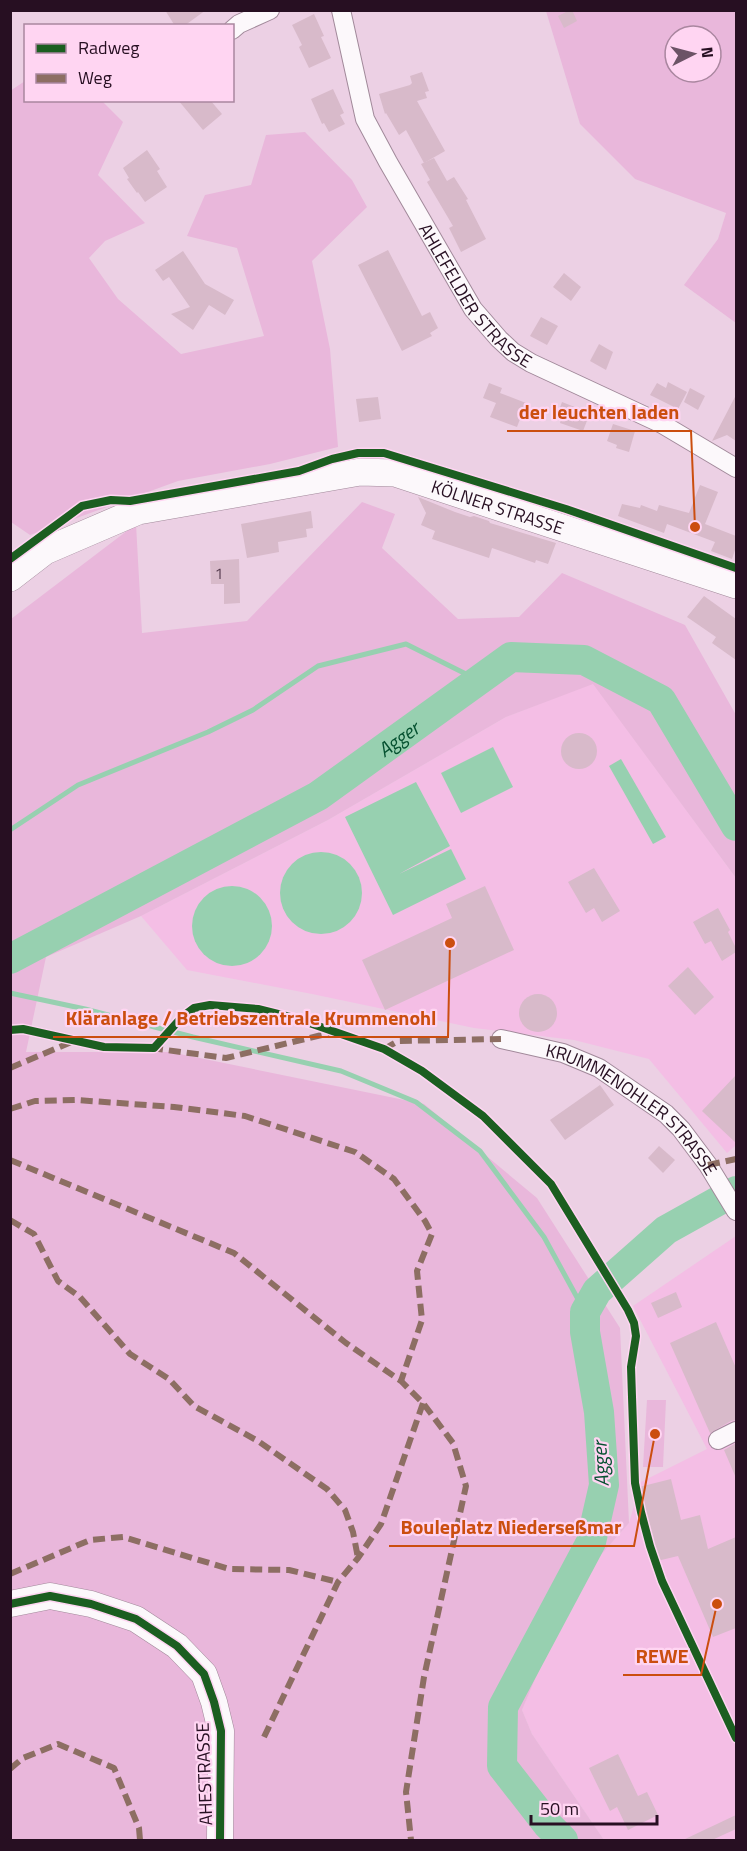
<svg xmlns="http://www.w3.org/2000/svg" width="747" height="1851" viewBox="0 0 747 1851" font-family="'Titillium Web',sans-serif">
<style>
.built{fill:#f4bee5}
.green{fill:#e9b7db;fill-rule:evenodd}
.water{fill:#97d0b0}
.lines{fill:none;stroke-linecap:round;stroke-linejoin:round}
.stream{stroke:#97d0b0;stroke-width:5}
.river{stroke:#97d0b0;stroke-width:30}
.building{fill:#d8baca}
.street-casing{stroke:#a1899a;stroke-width:20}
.secondary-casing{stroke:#a1899a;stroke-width:27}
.primary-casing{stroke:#a1899a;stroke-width:28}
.street{stroke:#fcf8fb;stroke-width:18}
.secondary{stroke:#fcf8fb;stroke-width:26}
.primary{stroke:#fcf8fb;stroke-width:27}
.quiet{stroke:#8d6e63;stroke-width:6;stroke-dasharray:12 6;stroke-linecap:butt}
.cycleway-casing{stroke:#ffd5f2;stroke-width:11}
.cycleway{stroke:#1b5e20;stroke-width:8}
.labels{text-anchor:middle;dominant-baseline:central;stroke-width:4.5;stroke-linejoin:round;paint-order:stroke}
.number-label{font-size:15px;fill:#543a4d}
.street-label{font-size:18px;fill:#270f22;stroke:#ffd5f2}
.water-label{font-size:20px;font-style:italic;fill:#055130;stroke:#ffd5f2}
.leader{fill:none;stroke:#cb4e0f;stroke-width:2}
.callout-dot{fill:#cb4e0f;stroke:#ffd5f2;stroke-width:2}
.callout-label{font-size:20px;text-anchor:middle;font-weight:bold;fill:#cb4e0f;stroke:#ffd5f2;stroke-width:4.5;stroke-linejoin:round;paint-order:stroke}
</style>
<rect width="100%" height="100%" fill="#ecd0e4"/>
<g class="built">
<polygon points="593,683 736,878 736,1145 727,1153 649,1059 574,1040 474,1028 312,994 187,970 141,916 328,820 506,717"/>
<polygon points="736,1236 736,1840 604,1840 532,1734 522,1710 566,1606 592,1565 629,1523 641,1482 707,1449 633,1306"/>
</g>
<g class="green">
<path d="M546,11h190v312l-52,-38 34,-46 8,-26 -91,-34 -55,-55zM675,36h36v36h-36z"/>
<polygon points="25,81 26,100 102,101 123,122 98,175 145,223 105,241 89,258 118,299 181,354 264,336 237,248 187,236 205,195 251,185 266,135 305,132 352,180 367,207 312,261 330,349 338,447 270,464 178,481 30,535 11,522 10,91"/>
<polygon points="362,502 395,514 382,548 458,619 519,617 562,573 685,625 736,715 736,878 593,684 506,717 328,820 141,916 46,957 26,1052 170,1052 424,1104 537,1198 620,1328 629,1523 592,1565 566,1606 522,1710 532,1734 604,1840 11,1840 11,619 136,524 142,633 247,621"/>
<polygon points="647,1400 666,1400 663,1467 643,1467"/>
</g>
<g class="water">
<polygon points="493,747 513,787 461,813 441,773"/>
<polygon points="621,759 666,837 653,844 609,766"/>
<polygon points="416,782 450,846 399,874 451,849 466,879 393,915 345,817"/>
<circle cx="321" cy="893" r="41"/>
<circle cx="232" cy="926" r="40"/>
</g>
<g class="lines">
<g class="stream">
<polyline points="10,830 78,785 208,732 253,710 318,666 406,644 478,680"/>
<polyline points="10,993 85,1009 193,1037 341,1071 416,1102 480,1151 544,1237 585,1312"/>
</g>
<g class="river">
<path id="s1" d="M10,959l308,-163 193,-139 73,3 77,40 75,126"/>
<polyline points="563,1840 548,1825 502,1766 503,1707 591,1542 604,1485 599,1412 585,1332 585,1312 597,1291 666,1230 736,1191"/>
</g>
</g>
<g class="building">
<polygon points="165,10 206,10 184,26 175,26"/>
<polygon points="570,10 572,10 577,21 564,28 558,16"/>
<polygon points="314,14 324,36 321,37 331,58 309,68 299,47 302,45 292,25"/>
<polygon points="422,72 429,91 425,92 427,98 417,101 445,151 424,163 406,130 399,135 386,113 385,114 379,94 410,85 412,83 410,76"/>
<polygon points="333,89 344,113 340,115 345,124 329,132 324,123 322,124 311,99"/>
<polygon points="178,100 210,100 222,114 203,130"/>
<polygon points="147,150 160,169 157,171 167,187 145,202 138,192 137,193 127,179 129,178 123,168"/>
<polygon points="434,158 447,181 454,177 468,199 466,200 486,239 461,252 449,228 453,226 427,182 430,180 421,164"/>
<polygon points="388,250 422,316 430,312 438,328 430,333 432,336 402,351 358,265"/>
<polygon points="183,251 205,284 234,300 225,315 209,305 193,330 171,314 190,307 169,277 163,281 155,270"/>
<polygon points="564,273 581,287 571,301 553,287"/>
<polygon points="541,317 558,326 547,345 530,336"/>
<polygon points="599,344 613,352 606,370 590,361"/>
<polygon points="668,382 687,392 678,409 650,395 657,383 666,388"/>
<polygon points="489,383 502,388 500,393 526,403 517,427 490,417 496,403 483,398"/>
<polygon points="690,388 705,396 698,410 684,402"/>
<polygon points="736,395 736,441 727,435 712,441"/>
<polygon points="378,397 381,419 359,422 356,399"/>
<polygon points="562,402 590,413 583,431 560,423 561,420 556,419"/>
<polygon points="613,424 635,431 629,452 616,448 617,445 607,441"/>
<polygon points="700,485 718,492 705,524 736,536 736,547 732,559 711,551 715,542 667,524 664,533 618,516 622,504 640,508 641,505 657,511 659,505 689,513"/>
<polygon points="418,497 455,512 470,517 474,516 489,521 490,523 556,543 548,564 536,560 535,563 492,548 489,558 432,539 435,531 421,525 426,513"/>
<polygon points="311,511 313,528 306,529 307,537 278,542 279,552 247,558 241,524"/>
<polygon points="239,559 240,603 224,604 224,584 211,584 210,561"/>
<polygon points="704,596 736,619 736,660 712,643 716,637 687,617"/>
<circle cx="579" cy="751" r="18"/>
<polygon points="594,868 620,911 602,922 594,908 586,913 568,882"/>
<polygon points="485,886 514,950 385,1010 362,960 452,918 446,904"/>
<polygon points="718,908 730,930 728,932 736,948 736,952 722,961 711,941 705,944 693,922"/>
<polygon points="688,967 714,997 695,1015 668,986"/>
<circle cx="538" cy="1013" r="19"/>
<polygon points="736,1075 736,1143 702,1111"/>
<polygon points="600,1085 614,1105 565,1140 550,1120"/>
<polygon points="659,1146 675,1160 663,1173 648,1158"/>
<polygon points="676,1292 682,1307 658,1318 651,1303"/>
<polygon points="716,1322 736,1368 736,1420 731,1421 710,1433 670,1343"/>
<polygon points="736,1443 736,1478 724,1450"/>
<polygon points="671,1479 681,1520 700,1515 708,1549 736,1537 736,1628 713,1637 678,1556 657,1561 639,1487"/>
<polygon points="618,1754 638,1796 647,1792 658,1815 628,1830 617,1807 610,1811 589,1768"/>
<polygon points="736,1815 736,1829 712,1840 683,1840"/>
</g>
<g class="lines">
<defs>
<g id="street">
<path id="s2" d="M341,10l24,109 23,43 85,147 26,30 14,13 18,11 131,61 74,44"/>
<polyline points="232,30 239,24 270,10"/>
<path id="s3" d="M501,1039l62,14 36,15 67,46 15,15 27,36 28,46"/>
<polyline points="718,1440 736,1431"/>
</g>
<polyline id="secondary" points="10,1604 50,1596 91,1604 136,1619 177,1646 204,1674 214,1702 221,1731 220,1840"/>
<g id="primary">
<path id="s4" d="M10,578l35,-27 93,-40 222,-39 35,1 341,112"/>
</g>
</defs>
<use href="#street" class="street-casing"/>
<use href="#secondary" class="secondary-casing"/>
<use href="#primary" class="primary-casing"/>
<use href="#street" class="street"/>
<use href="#secondary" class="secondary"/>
<use href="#primary" class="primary"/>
<g class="quiet">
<polyline points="151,1048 226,1058 330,1033"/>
<polyline points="384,1049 398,1041 501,1039"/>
<polyline points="10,1068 74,1041"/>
<polyline points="10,1109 35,1101 77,1100 174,1107 245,1116 355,1152 394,1179 425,1221 432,1234 417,1271 422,1320 401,1381"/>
<polyline points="10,1160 234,1253 346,1343 401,1381 423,1403 453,1443 466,1486 424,1677 406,1792 411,1840"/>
<polyline points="708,1165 736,1159"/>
<polyline points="10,1220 34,1234 58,1281 80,1297 130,1354 169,1379 194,1406 258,1441 327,1489 345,1510 353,1532 358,1558"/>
<polyline points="10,1574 90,1540 123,1537 229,1569 289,1570 338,1582"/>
<polyline points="264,1737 338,1582 358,1558 381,1524 423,1403"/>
<polyline points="10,1769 23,1758 58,1744 114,1768 139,1828 140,1840"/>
</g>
<defs>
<g id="cycleway">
<polyline points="10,559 82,506 111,500 130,501 299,471 332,459 358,453 384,453 566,509 736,568"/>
<polyline points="10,1030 23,1029 104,1047 154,1048 182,1017 194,1008 210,1005 258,1009 298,1019 384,1049 422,1071 483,1116 551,1184 628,1310 634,1323 636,1336 631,1367 632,1397 635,1483 641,1512 650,1546 662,1581 736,1738"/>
<polyline points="10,1604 50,1596 91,1604 136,1619 177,1646 204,1674 214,1702 221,1731 220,1840"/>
</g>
</defs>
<use href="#cycleway" class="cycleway-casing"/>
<use href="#cycleway" class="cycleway"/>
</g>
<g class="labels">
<g class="number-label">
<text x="219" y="573">1</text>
</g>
<g class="street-label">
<text stroke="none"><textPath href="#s2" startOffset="321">AHLEFELDER STRASSE</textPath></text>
<text stroke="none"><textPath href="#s4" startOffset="514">KÖLNER STRASSE</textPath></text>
<text stroke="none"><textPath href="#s3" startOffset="153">KRUMMENOHLER STRASSE</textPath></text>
<text transform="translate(204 1774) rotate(-92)">AHESTRASSE</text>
</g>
<g class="water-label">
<text stroke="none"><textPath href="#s1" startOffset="447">Agger</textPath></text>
<text transform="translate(600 1464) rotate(-93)">Agger</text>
</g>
</g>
<path class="leader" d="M695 527L691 431H507M450 943L448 1037H53M655 1434L634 1546H389M717 1604L701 1675H623"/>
<g class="callout-dot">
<circle cx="695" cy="527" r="6"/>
<circle cx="450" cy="943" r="6"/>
<circle cx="655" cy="1434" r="6"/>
<circle cx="717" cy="1604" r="6"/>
</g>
<g class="callout-label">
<text x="599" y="419">der leuchten laden</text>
<text x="251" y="1025">Kläranlage / Betriebszentrale Krummenohl</text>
<text x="511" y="1534">Bouleplatz Niederseßmar</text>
<text x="662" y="1663">REWE</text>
</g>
<rect width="747" height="1851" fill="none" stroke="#270f22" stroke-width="24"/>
<rect x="24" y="24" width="210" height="78" fill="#ffd5f2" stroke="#a9869f" stroke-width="1.5"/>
<rect x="36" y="44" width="30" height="9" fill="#1b5e20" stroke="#a9869f" stroke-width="1.5"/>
<text x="78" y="54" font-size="18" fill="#270f22">Radweg</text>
<rect x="36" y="74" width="30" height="9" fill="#8d6e63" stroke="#a9869f" stroke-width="1.5"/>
<text x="78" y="84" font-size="18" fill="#270f22">Weg</text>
<g transform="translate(693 54) rotate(84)"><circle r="28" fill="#ffd5f2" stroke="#a9869f" stroke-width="1.5"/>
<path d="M0-4.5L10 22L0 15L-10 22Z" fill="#6c5366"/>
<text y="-9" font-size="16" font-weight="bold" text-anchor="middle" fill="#270f22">N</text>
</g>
<path d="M531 1815v9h126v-9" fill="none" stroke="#270f22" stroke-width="3"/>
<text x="540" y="1815" font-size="18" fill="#270f22" stroke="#ffd5f2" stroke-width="4.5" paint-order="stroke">50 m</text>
</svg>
